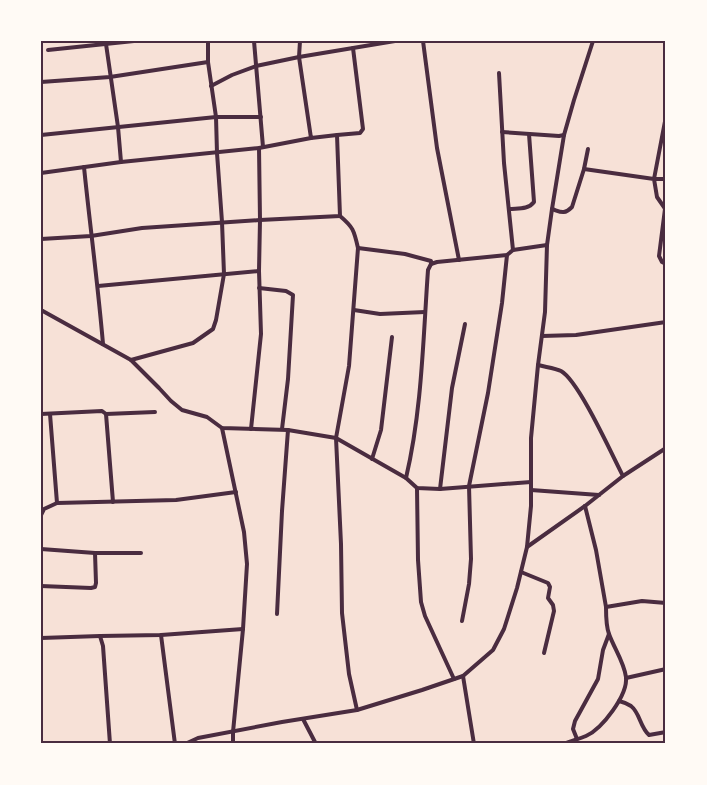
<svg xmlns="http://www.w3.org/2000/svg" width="707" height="785" viewBox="0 0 707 785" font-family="'Crimson Pro',serif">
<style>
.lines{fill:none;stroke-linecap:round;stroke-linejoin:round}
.minor{stroke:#4a2c40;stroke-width:4}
.neatline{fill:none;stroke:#4a2c40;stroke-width:2}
</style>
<rect width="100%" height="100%" fill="#f7e1d7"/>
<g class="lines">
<g class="minor">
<polyline points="254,41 263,147"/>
<polyline points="423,41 437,148 459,260"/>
<polyline points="106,44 118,127 121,162"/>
<polyline points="48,50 134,41"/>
<polyline points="499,73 504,163 513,250"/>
<polyline points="41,82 110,77 208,62"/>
<polyline points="211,86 232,75 256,66 299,57 395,41"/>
<polyline points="666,116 654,179 666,179"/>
<polyline points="502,132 559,136 564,135"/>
<polyline points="41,135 216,117 261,117"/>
<polyline points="337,135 360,133 363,129 353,48"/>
<path d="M84,167c6,59 14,118 19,177"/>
<polyline points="584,169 654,179 657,197 666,210"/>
<polyline points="41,173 121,162 259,148 311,138"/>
<path d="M509,209c9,-1 19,1 25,-7l-5,-68"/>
<path d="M552,209c9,3 12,6 20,-2l12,-38 4,-20"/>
<polyline points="665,209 659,256 662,262 666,264"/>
<path d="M340,216c13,11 14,14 18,32l-9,118 -13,72 5,106 1,69 7,61 8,36"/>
<polyline points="41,239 91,236 142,228 260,220 340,216 337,135 311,138 299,57 300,41"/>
<polyline points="358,248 405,254 431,261 431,264"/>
<polyline points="98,286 259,271"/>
<polyline points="259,288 286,291 293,295 288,379 282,429"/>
<polyline points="41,310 131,360 159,388 171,401 182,410 207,417 222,428 288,430 336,438 406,478 417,488 440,489 531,482"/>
<polyline points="354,310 380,314 425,312"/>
<polyline points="542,336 576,335 666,322"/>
<polyline points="131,360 193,343 213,329 216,320 224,274 222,222 217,153 216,117 208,62 208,41"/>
<path d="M538,365c7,2 17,3 23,6 18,10 51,84 62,105"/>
<polyline points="41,414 102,411 106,414 113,502"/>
<polyline points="50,414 57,503"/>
<polyline points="106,414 155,412"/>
<polyline points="222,428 244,532 247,564 243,629 233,732 233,744"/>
<polyline points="251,429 261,334 259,271 260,220 259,148"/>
<polyline points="372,459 381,430 392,337"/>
<path d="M406,478c16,-68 17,-138 22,-208l3,-6 6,-2 70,-7 6,-5 34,-5"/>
<polyline points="417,488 418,560 421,602 425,616 454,679"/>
<polyline points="440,489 452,388 465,324"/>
<polyline points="531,490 599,495"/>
<polyline points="585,506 596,550 606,607"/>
<polyline points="41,515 44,509 57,503 176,500 236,492"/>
<polyline points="527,547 585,506 623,476 666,448"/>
<polyline points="41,549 95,553 141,553"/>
<polyline points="521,572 548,583 550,587 548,598 553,605 554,611 544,653"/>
<polyline points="41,586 91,588 95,587 96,583 95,553"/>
<polyline points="277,614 282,511 288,430"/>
<polyline points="462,621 469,584 471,559 469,486 488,393 502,303 507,255"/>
<polyline points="161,635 175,744"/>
<polyline points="41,638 100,636"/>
<polyline points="463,676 474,744"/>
<polyline points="626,678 666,669"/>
<path d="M619,701c4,1 9,3 12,5 9,7 9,21 18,29l17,-3"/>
<polyline points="303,719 316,744"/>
<polyline points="577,739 573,729 575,721 598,679 603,650 609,634"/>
<polyline points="110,744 103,646 100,636 161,635 243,629"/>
<polyline points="185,744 198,738 282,722 357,710 422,690 463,676 493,650 504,629 517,588 527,547 531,506 531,438 538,365 545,312 547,245 552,209 564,135 574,100 593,41"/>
<path d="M564,744c7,-3 15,-5 22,-8 16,-7 42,-41 40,-59 -2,-15 -12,-29 -17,-43 -3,-8 -3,-18 -3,-27l36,-6 24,2"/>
</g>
</g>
<rect width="707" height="785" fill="none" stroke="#fffaf5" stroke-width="85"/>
<rect x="42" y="42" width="622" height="700" class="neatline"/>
</svg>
